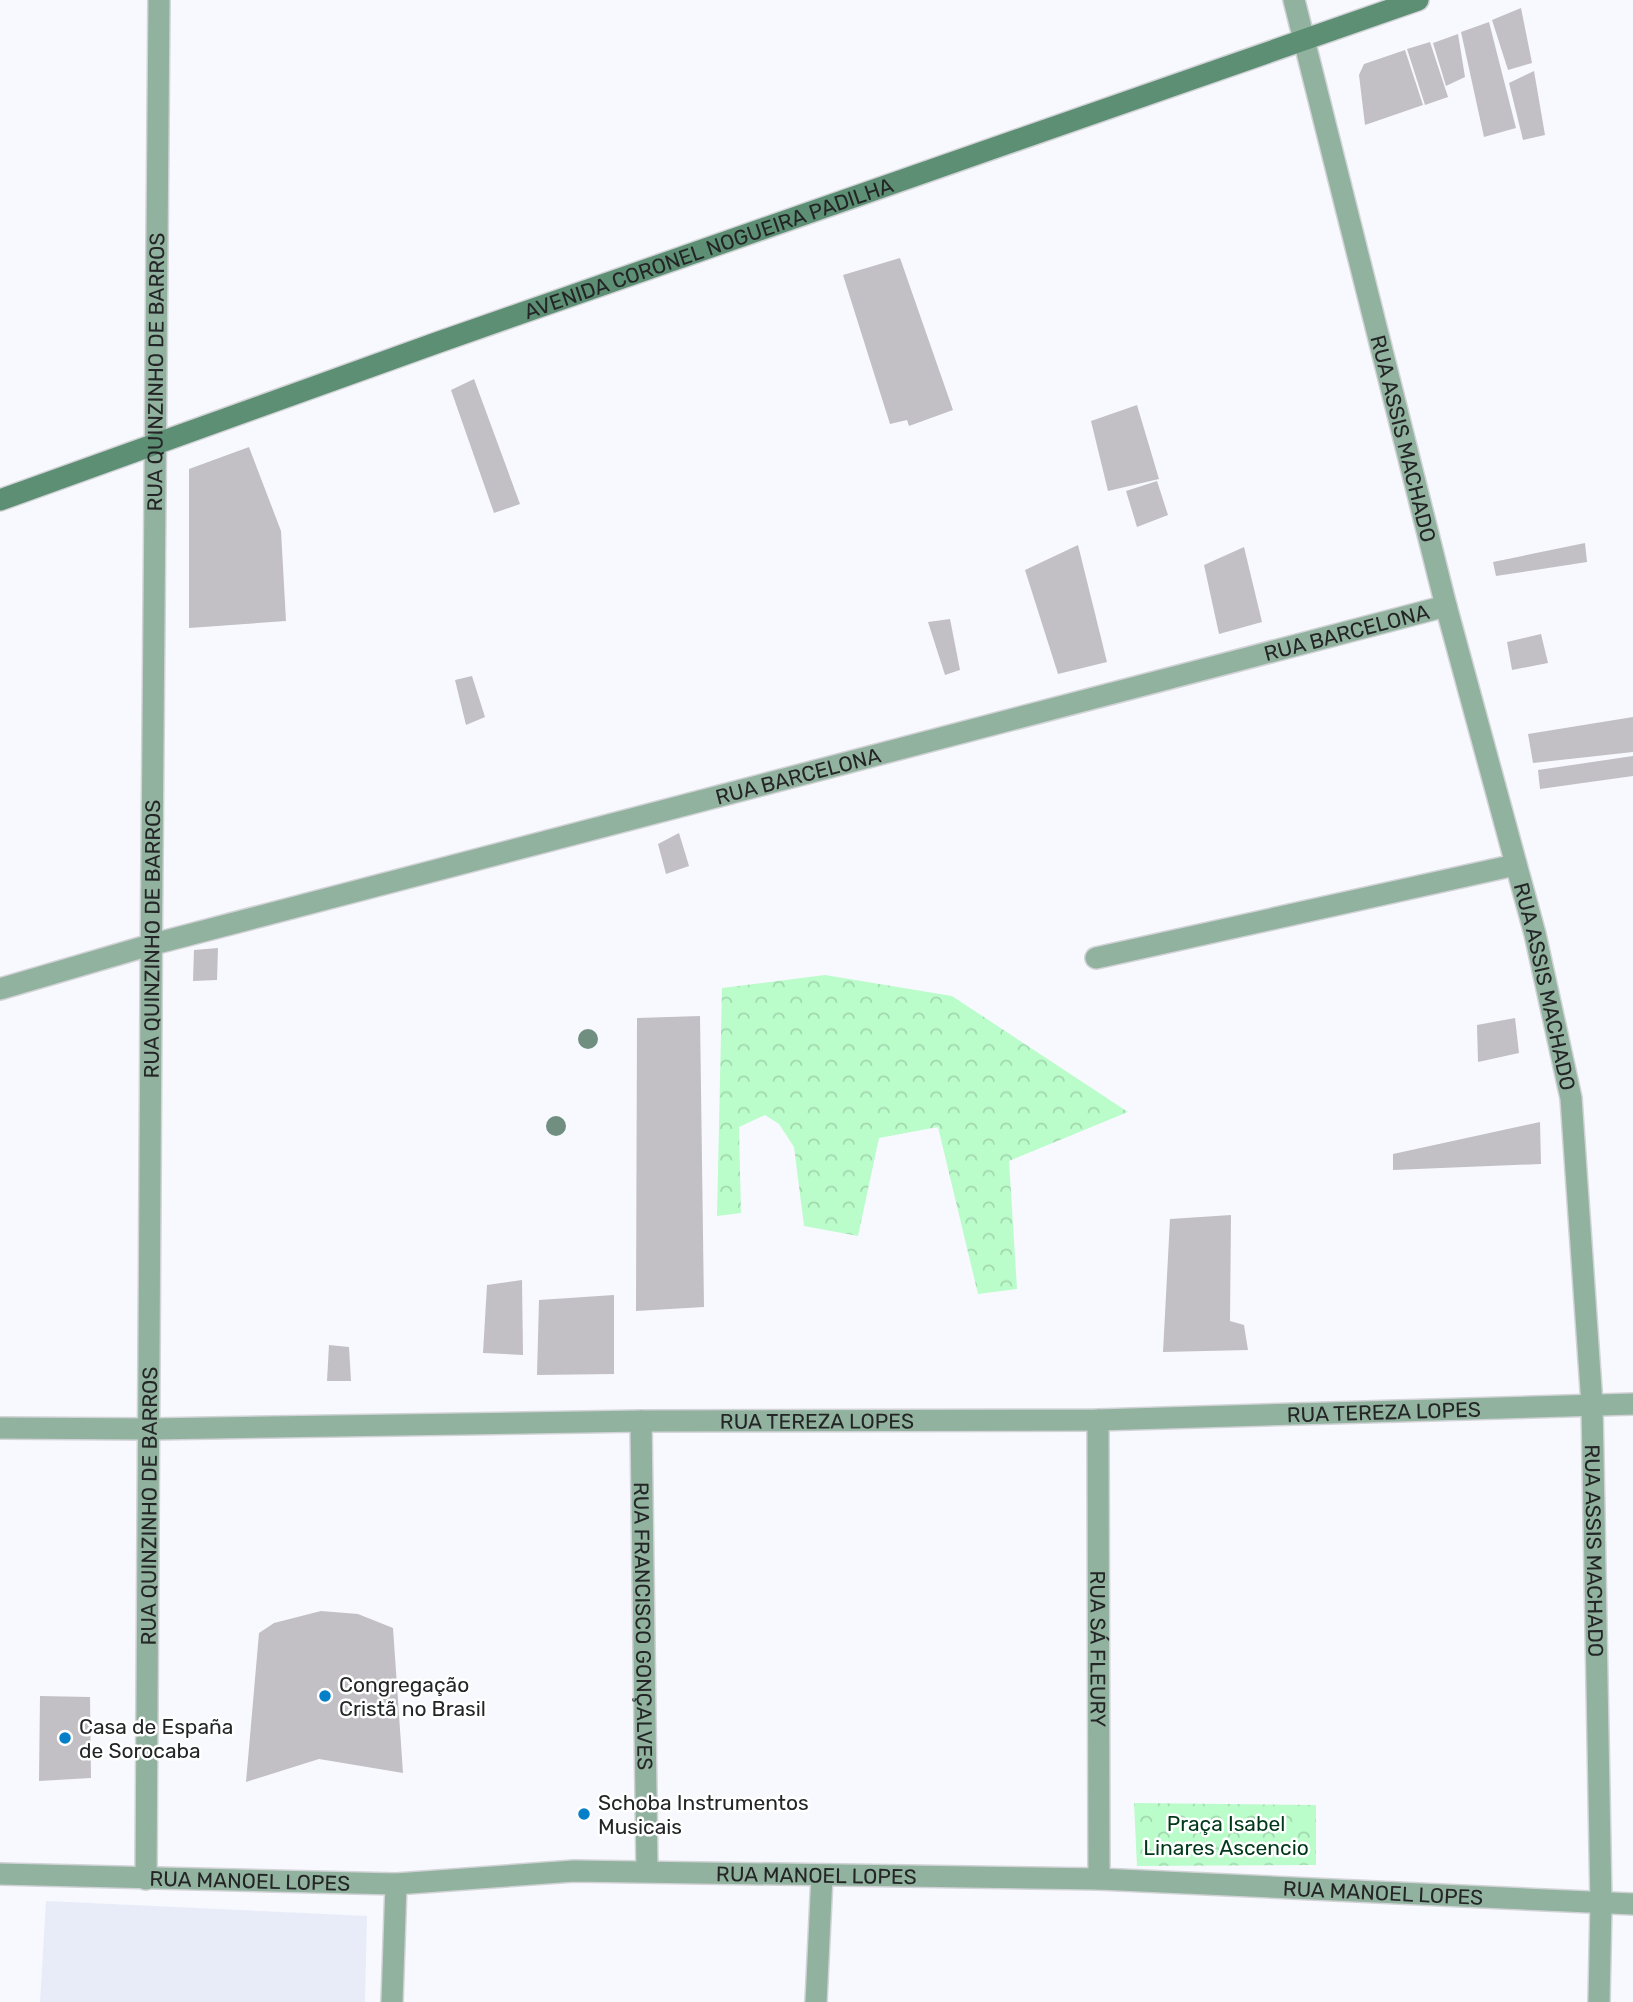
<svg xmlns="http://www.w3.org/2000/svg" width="1633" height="2002" viewBox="0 0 1633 2002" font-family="Rubik,sans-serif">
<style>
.built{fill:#e8ecf8}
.forest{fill:url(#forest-crowns)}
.building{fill:#c2c0c4}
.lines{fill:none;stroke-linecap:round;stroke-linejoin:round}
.lane-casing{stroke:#d2d3d7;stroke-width:24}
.street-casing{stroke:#d2d3d7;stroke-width:24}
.secondary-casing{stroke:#d2d3d7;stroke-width:24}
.lane{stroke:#91b29e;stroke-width:21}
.street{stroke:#91b29e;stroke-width:21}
.secondary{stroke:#5c8f73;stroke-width:21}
.tree{fill:#708f80}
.poi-dot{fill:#057fc8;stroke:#fff;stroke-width:2.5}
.labels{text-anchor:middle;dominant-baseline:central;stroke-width:5;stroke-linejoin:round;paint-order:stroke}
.street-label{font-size:21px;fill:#242526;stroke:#fff}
.poi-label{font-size:21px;fill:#242526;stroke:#fff;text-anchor:start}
.park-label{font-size:21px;fill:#003919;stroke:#fff}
</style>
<defs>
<pattern id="forest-crowns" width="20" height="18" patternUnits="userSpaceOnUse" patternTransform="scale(1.75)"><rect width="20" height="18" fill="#bbfccb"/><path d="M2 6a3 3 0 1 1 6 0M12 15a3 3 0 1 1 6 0" fill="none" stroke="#a1d8ae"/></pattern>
</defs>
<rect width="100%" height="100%" fill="#f8f9fe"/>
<polygon class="built" points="46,1901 367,1916 365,2002 40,2002"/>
<g class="forest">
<polygon points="825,975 952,996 1128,1112 1009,1161 1017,1289 978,1294 938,1127 879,1138 858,1236 804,1226 794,1147 779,1124 765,1115 739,1127 741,1213 717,1216 722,988"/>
<polygon points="1134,1803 1316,1805 1316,1865 1137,1866"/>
</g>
<g class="building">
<polygon points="1521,8 1532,63 1508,70 1492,20"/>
<polygon points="1489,22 1516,128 1484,137 1461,32"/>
<polygon points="1458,34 1465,77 1446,86 1433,43"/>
<polygon points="1430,42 1448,97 1425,105 1407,49"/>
<polygon points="1405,50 1423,105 1365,125 1359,75 1364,64"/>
<polygon points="1534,71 1545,135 1523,140 1509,83"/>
<polygon points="900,258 953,410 909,426 907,420 890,424 843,275"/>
<polygon points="474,379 520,504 494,513 451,390"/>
<polygon points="1137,405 1159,479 1108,491 1091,421"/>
<polygon points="249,447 281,531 286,621 189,628 189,469"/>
<polygon points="1157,481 1168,515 1137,527 1126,491"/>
<polygon points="1585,543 1587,562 1496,576 1493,562"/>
<polygon points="1078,545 1107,662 1058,674 1025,570"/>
<polygon points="1244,547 1262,622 1219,634 1204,565"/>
<polygon points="950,619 960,670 945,675 928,622"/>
<polygon points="1541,634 1548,663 1512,670 1507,642"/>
<polygon points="472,676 485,717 466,725 455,680"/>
<polygon points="1633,717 1633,752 1533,763 1528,734"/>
<polygon points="1633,756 1633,776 1540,789 1538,770"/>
<polygon points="679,833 689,866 666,874 658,844"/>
<polygon points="218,948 217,980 193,981 194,950"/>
<polygon points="700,1016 704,1307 636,1311 637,1018"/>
<polygon points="1515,1018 1519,1053 1478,1062 1477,1025"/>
<polygon points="1540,1122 1541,1164 1393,1170 1393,1154"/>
<polygon points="1231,1215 1230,1321 1244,1325 1248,1350 1163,1352 1170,1219"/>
<polygon points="522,1280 523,1355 483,1353 487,1285"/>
<polygon points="614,1295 614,1374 537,1375 539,1300"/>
<polygon points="329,1345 349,1347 351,1381 327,1381"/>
<polygon points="321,1611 358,1614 393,1628 403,1773 319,1759 246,1782 259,1633 274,1623"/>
<polygon points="40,1696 90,1697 91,1778 39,1781"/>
</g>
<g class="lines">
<defs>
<polyline id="lane" points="1096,958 1515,865"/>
<g id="street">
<path id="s1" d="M1294,0l152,606 89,328 36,164 21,306 9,500 -2,98"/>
<path id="s2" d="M0,989l150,-44 1296,-339"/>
<path id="s3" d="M1098,1420l1,459"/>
<path id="s4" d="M641,1421l6,450"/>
<path id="s5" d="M0,1428l151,1 490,-8 457,-1 535,-16"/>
<path id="s6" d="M0,1874l396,10 178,-13 525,8 534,25"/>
<path id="s7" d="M146,1879c5,-626 5,-1253 13,-1879"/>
<polyline points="392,2002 396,1884"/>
<polyline points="816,2002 822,1876"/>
</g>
<g id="secondary">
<path id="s8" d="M0,500l439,-158 979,-342"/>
</g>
</defs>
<use href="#lane" class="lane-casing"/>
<use href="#street" class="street-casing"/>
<use href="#secondary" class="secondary-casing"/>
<use href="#lane" class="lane"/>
<use href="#street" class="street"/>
<use href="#secondary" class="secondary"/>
</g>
<g class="tree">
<circle cx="588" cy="1039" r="10"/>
<circle cx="556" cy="1126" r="10"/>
</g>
<g class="poi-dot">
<circle cx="325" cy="1696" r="7"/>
<circle cx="65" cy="1738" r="7"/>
<circle cx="584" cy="1814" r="7"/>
</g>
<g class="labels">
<g class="street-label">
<text stroke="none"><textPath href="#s8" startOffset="752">AVENIDA CORONEL NOGUEIRA PADILHA</textPath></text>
<text stroke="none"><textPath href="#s7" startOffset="1507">RUA QUINZINHO DE BARROS</textPath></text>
<text stroke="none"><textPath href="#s1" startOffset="452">RUA ASSIS MACHADO</textPath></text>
<text stroke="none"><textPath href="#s2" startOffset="1393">RUA BARCELONA</textPath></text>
<text stroke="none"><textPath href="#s2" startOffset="826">RUA BARCELONA</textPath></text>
<text stroke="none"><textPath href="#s7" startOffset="940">RUA QUINZINHO DE BARROS</textPath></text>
<text stroke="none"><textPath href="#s1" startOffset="1018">RUA ASSIS MACHADO</textPath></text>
<text stroke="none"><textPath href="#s5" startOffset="1384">RUA TEREZA LOPES</textPath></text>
<text stroke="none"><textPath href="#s5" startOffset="817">RUA TEREZA LOPES</textPath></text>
<text stroke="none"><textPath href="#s7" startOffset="373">RUA QUINZINHO DE BARROS</textPath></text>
<text stroke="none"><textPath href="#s1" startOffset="1586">RUA ASSIS MACHADO</textPath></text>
<text stroke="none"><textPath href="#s4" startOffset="205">RUA FRANCISCO GONÇALVES</textPath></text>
<text stroke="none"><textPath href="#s3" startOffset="229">RUA SÁ FLEURY</textPath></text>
<text stroke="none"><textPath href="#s6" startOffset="817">RUA MANOEL LOPES</textPath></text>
<text stroke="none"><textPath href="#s6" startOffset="250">RUA MANOEL LOPES</textPath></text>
<text stroke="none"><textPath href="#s6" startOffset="1384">RUA MANOEL LOPES</textPath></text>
</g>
<g class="poi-label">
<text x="339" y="1684">Congregação<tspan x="339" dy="24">Cristã no Brasil</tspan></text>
<text x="79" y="1726">Casa de España<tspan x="79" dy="24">de Sorocaba</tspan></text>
<text x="598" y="1802">Schoba Instrumentos<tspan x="598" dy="24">Musicais</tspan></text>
</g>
<g class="park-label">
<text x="1226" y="1823">Praça Isabel<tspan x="1226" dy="24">Linares Ascencio</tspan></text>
</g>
</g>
</svg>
